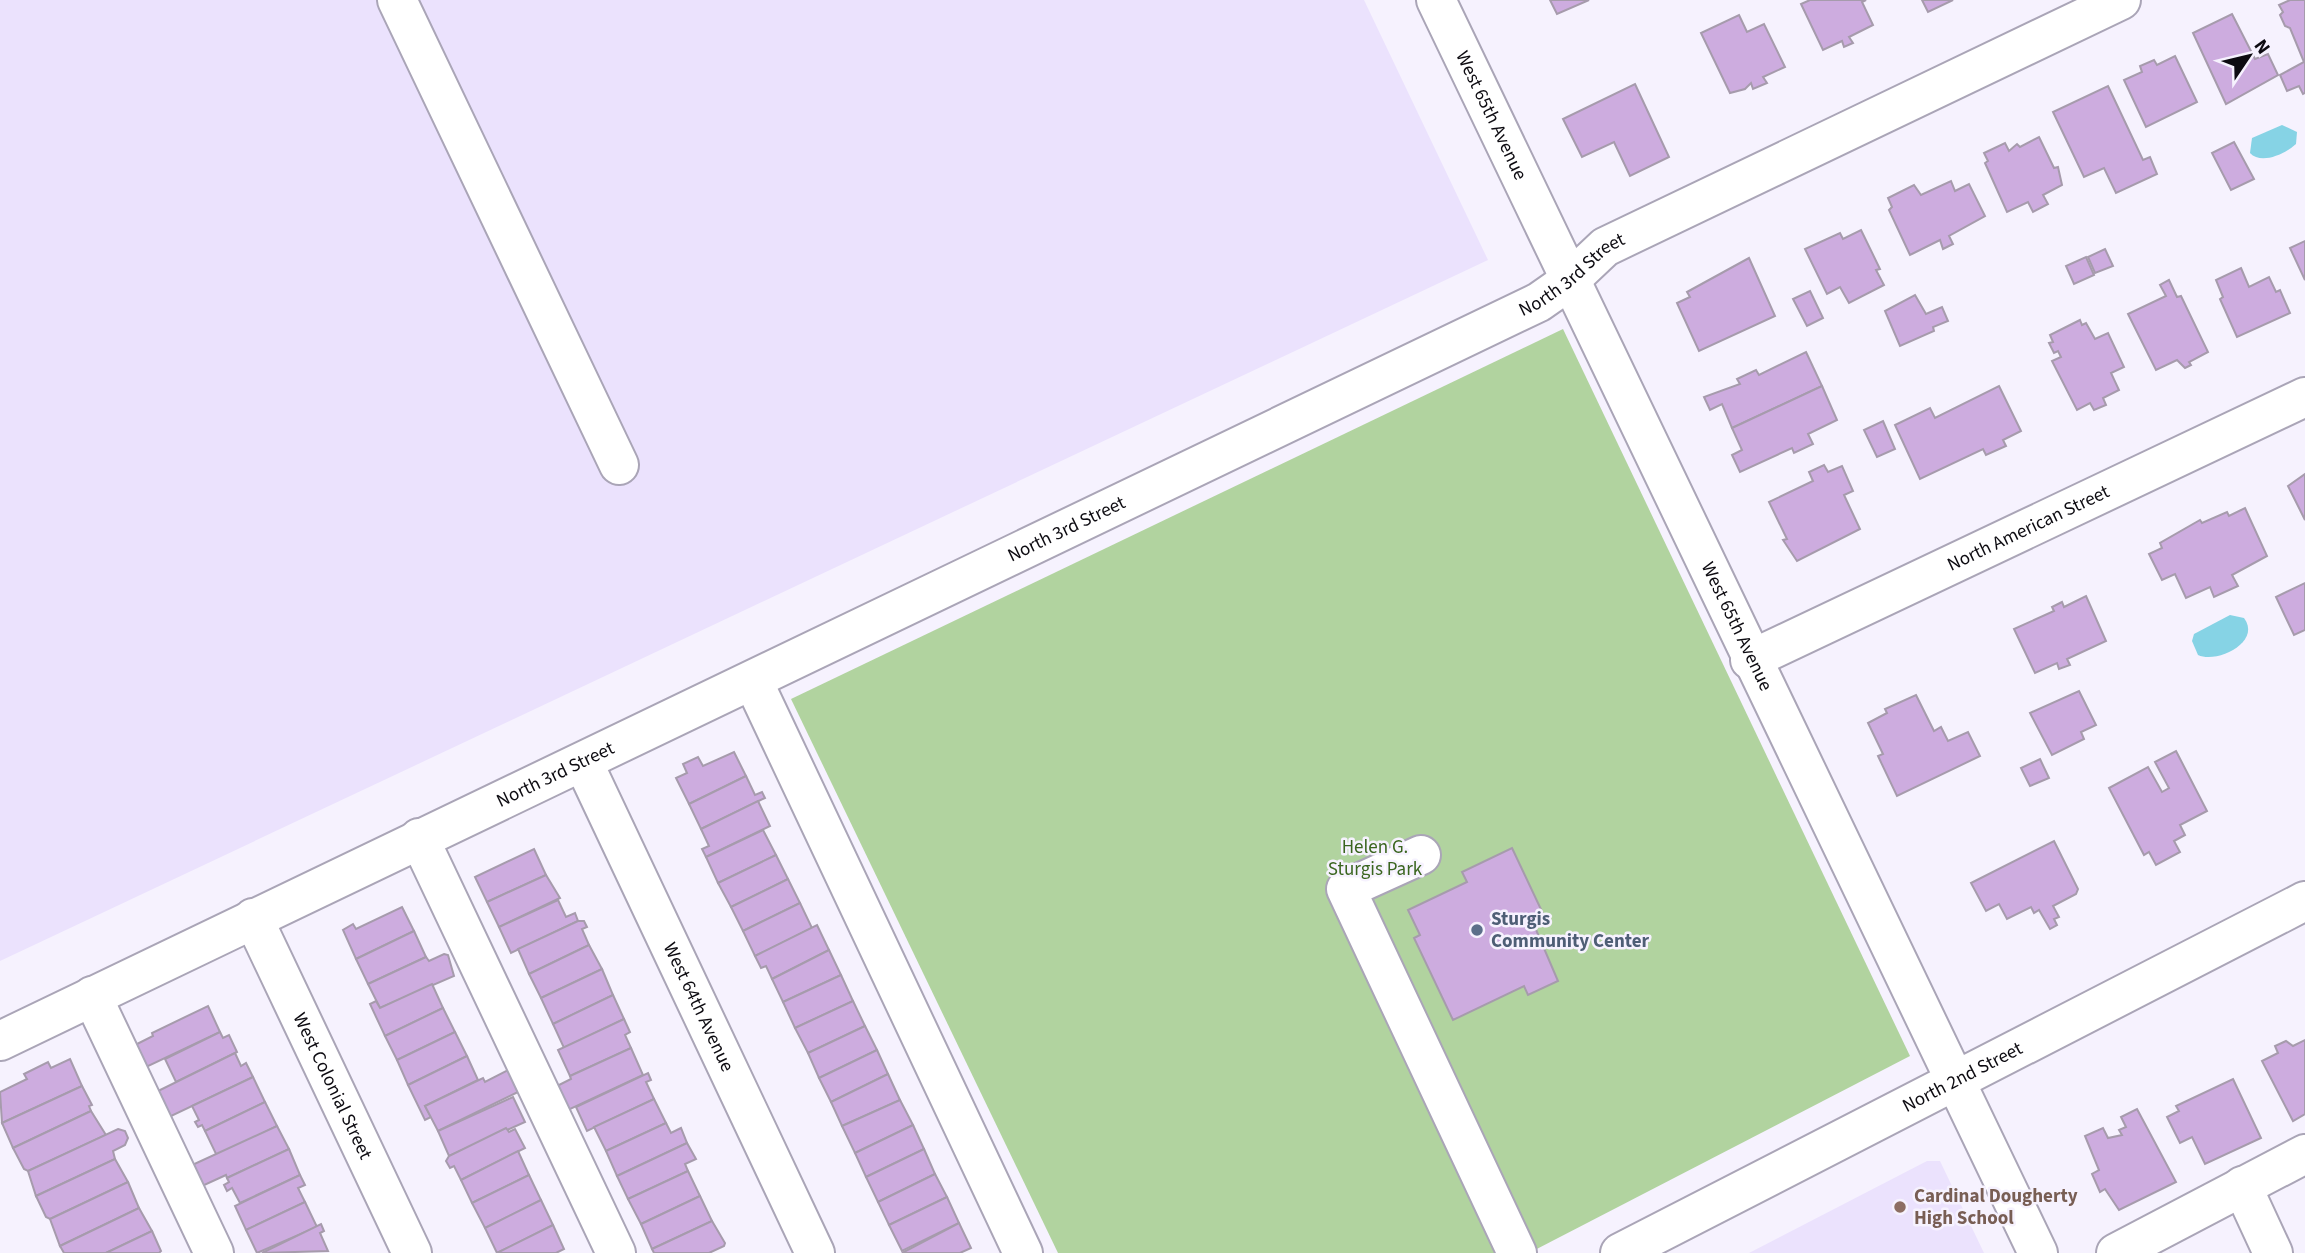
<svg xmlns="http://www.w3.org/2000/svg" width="2305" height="1253" viewBox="0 0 2305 1253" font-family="'Source Sans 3',sans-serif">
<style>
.built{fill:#ebe2fd}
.green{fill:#b1d39f}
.water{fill:#86d3e5}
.building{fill:#cdacdf;stroke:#a69bac;stroke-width:2}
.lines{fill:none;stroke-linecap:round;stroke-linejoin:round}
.minor-casing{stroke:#aaa5b7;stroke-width:42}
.minor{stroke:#fff;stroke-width:38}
.service-dot{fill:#5c6f8a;stroke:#f6f2fe;stroke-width:2.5}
.education-dot{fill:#8d6e63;stroke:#f6f2fe;stroke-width:2.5}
.labels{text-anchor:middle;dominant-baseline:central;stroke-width:5;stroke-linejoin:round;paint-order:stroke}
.street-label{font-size:19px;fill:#0d0b11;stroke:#f6f2fe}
.park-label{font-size:19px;fill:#3a651f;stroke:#f6f2fe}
.service-label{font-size:19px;font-weight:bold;fill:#4e5e75;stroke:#f6f2fe;text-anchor:start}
.education-label{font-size:19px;font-weight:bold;fill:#785e54;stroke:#f6f2fe;text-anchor:start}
</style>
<rect width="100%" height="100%" fill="#f6f2fe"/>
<g class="built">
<polygon points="0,0 1364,0 1488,260 0,961"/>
<polygon points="1927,1161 1940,1161 1984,1253 1749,1253"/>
</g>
<polygon class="green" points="1563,329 1910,1056 1529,1253 1058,1253 791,699"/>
<g class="water">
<path d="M2282,125l15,7 -1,12c-11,10 -35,21 -46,9l2,-15z"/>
<path d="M2230,615l14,3c18,24 -27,46 -46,37l-6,-14 2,-7z"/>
</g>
<g class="building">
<polygon points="1550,0 1589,0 1557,14"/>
<polygon points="1810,0 1866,0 1862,2 1873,25 1849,37 1853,43 1844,47 1842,41 1823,50 1801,4"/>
<polygon points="1922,0 1953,0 1928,12"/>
<polygon points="2290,0 2305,0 2305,93 2303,94 2299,86 2287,91 2280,75 2304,62 2290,28 2285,26 2280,15 2283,12 2279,5"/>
<polygon points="2232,14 2255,59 2268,54 2278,75 2226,104 2193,33"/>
<polygon points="1739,15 1747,32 1764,24 1785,67 1763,77 1767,83 1753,89 1751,83 1745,89 1730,93 1701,33"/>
<polygon points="2175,56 2197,102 2146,127 2124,80 2142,72 2140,66 2154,60 2157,65"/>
<polygon points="1635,84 1669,157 1630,176 1614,142 1582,157 1563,119"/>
<polygon points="2108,86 2143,160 2150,157 2157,174 2116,193 2104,168 2084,177 2053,112"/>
<polygon points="2039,137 2054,168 2058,167 2062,185 2043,195 2048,204 2033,212 2028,202 2007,212 1985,163 1988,161 1984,153 2005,143 2009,151 2017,144 2020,147"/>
<polygon points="2234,142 2254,179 2231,190 2212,153"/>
<polygon points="1951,181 1955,191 1969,184 1985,216 1949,236 1953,244 1943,249 1940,240 1910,255 1889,210 1892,207 1888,198 1914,185 1921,195"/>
<polygon points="1861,230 1880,269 1876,270 1884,285 1849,303 1840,287 1827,294 1805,249 1840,233 1843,239"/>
<polygon points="2305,241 2305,280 2290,248"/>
<polygon points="2105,249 2113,266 2095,273 2088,257"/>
<polygon points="2086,257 2094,275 2074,284 2066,266"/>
<polygon points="1749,258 1775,316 1699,351 1677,303 1690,297 1687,292"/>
<polygon points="2241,268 2249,287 2269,277 2276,292 2280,290 2290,313 2237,337 2220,299 2223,297 2216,280"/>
<polygon points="2169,280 2177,297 2181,296 2208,352 2189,362 2191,365 2185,368 2177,360 2156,370 2128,314 2166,296 2160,285"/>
<polygon points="1810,291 1823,318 1807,326 1793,299"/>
<polygon points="1915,295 1926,314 1942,307 1948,321 1933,327 1934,331 1900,346 1885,311"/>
<polygon points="2080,320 2082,325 2086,323 2095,339 2108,333 2124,367 2111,373 2119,390 2103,398 2106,405 2094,410 2090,403 2077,410 2052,361 2061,357 2058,351 2054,353 2049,343 2053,342 2050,335"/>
<polygon points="1806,352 1822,386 1732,428 1722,404 1710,410 1704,397 1740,384 1737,379 1756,370 1759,375"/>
<polygon points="1822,386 1837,420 1808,434 1813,444 1794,453 1792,448 1740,472 1732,455 1742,450 1732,428"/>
<polygon points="1999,386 2021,431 2003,440 2006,446 1986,455 1983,449 1920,479 1895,425 1930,408 1935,418"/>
<polygon points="1883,421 1895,449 1877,457 1864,430"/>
<polygon points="1824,465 1828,472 1842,466 1853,491 1844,495 1860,529 1797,561 1783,540 1787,539 1769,502 1813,481 1809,472"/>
<polygon points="2305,474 2305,520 2288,486"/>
<polygon points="2245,508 2267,556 2232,575 2238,586 2214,597 2210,587 2186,598 2175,574 2162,580 2149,554 2162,548 2160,543 2200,520 2202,523 2227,512 2229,516"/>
<polygon points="2305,583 2305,630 2294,635 2276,597"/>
<polygon points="2086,596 2106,641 2067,659 2070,665 2059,669 2057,663 2035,673 2014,629 2054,611 2052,607 2062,602 2064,607"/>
<polygon points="2079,691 2096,725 2081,732 2084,739 2052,755 2030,713"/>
<polygon points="1916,695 1934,731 1941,727 1948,741 1968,732 1980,756 1897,796 1878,756 1883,754 1868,723 1887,713 1885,709"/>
<polygon points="2176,751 2207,811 2180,825 2185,835 2174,841 2180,852 2156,865 2149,852 2144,855 2109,788 2148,767 2162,792 2169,788 2155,762"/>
<polygon points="734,752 746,776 689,804 676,778 687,773 683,764 698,757 703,766"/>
<polygon points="2040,759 2049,778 2030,786 2021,768"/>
<polygon points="746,776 755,795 762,792 765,798 701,829 689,804"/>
<polygon points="758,801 770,826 706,857 702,849 709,846 701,829"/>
<polygon points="763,830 776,855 718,883 706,857"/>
<polygon points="2054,841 2078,889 2076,894 2053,906 2059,917 2054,919 2057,925 2050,929 2039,910 2034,913 2031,907 2007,919 1999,904 1986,911 1971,883"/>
<polygon points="1512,848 1546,920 1534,925 1558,981 1528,995 1524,986 1453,1020 1414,938 1420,935 1408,910 1467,882 1462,872"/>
<polygon points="534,849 546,875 487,902 475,877"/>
<polygon points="776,855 788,879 731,907 718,883"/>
<polygon points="546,875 560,898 499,927 487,902"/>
<polygon points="788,879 800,903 743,931 731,907"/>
<polygon points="558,900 566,917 575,913 578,921 511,953 499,927"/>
<polygon points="800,903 812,928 755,956 743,931"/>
<polygon points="402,907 414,931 356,959 343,930 353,924 356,929"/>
<polygon points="578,921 584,921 587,927 582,929 589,945 529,974 518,949"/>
<polygon points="817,925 829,950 772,979 766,966 761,968 755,956"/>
<polygon points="414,931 426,957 368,984 356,959"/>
<polygon points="589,945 602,969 541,998 529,974"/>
<polygon points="829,950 841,975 783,1002 772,979"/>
<polygon points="444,954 448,955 454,976 380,1008 368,984 426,957 429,961"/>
<polygon points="602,969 613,995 553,1024 541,998"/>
<polygon points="841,975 853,1001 795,1028 783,1002"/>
<polygon points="432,984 443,1008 385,1036 370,1004 376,1001 380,1008"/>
<polygon points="613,995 624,1019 564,1048 553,1024"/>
<polygon points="853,1001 865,1026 808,1053 795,1028"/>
<polygon points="208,1006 220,1032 144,1068 133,1046 153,1036 152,1033"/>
<polygon points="443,1008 455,1032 397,1060 385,1036"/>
<polygon points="624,1019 630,1032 625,1035 631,1048 570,1076 558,1050"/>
<polygon points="865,1026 877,1050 819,1078 808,1053"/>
<polygon points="220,1032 223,1038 229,1035 237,1052 176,1082 165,1059"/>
<polygon points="455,1032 467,1056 408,1085 397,1060"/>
<polygon points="2305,1040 2305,1114 2293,1121 2262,1061 2278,1053 2275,1046 2286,1041 2293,1046"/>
<polygon points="631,1048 643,1075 568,1110 557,1086 571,1079 570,1076"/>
<polygon points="877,1050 888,1074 831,1102 819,1078"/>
<polygon points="235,1053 241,1066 246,1063 253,1077 167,1118 154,1093"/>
<polygon points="467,1056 478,1080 425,1106 431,1117 425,1120 408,1085"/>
<polygon points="70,1059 82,1086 2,1123 0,1092 27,1079 24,1074 48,1062 51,1068"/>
<polygon points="508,1070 518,1092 438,1131 425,1106 483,1078 485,1082"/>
<polygon points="648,1073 651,1080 646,1082 654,1099 587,1131 576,1107"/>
<polygon points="888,1074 900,1100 842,1126 831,1102"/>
<polygon points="253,1077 265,1102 205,1131 202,1125 198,1127 195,1122 199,1120 192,1106"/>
<polygon points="2233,1079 2261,1138 2205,1164 2192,1137 2180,1143 2167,1117 2179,1111 2176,1106"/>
<polygon points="82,1086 92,1105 89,1106 91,1111 13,1148 2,1123"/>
<polygon points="513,1097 525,1122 449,1156 438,1131"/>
<polygon points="654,1099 666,1123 606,1151 594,1127"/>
<polygon points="900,1100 913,1125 855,1153 842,1126"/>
<polygon points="265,1102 277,1126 217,1156 205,1131"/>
<polygon points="2137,1109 2176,1182 2119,1210 2105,1189 2100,1192 2092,1174 2099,1170 2085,1136 2103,1128 2108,1138 2122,1135 2119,1130 2126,1127 2121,1117"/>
<polygon points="91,1111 106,1135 28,1171 24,1169 13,1148"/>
<polygon points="666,1123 671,1133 681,1128 687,1143 617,1176 606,1151"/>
<polygon points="913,1125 924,1149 866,1177 855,1153"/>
<polygon points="277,1126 289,1149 227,1178 226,1175 200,1187 190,1166"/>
<polygon points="506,1128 509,1132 515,1129 525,1148 461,1180 454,1166 450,1168 446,1161 449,1156"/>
<polygon points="118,1129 125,1131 128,1138 125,1145 113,1151 115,1159 36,1196 28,1171"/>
<polygon points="687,1143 696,1159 685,1164 688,1171 628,1199 617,1176"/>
<polygon points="289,1149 300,1175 240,1203 232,1188 227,1191 224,1185 229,1182 227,1178"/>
<polygon points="924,1149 935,1174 878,1202 866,1177"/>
<polygon points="518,1151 529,1175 472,1203 461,1180"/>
<polygon points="115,1159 128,1182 50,1219 46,1217 36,1196"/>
<polygon points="688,1171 700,1196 641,1224 628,1199"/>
<polygon points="935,1174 947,1197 889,1225 878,1202"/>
<polygon points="300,1175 305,1185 298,1188 305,1202 246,1230 235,1206"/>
<polygon points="529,1175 541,1200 485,1228 472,1203"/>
<polygon points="128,1182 139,1208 60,1246 50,1219"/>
<polygon points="700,1196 712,1221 652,1249 641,1224"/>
<polygon points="947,1197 959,1223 902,1251 889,1225"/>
<polygon points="541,1200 553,1225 497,1253 485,1228"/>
<polygon points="305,1202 317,1227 257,1253 246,1230"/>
<polygon points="139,1208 152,1231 106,1253 64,1253 60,1246"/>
<polygon points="712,1221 725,1243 724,1246 709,1253 654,1253 652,1249"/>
<polygon points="959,1223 971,1248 960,1253 902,1253"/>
<polygon points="321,1224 324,1231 320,1233 328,1251 262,1253"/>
<polygon points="553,1225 564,1249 556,1253 497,1253"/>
<polygon points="152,1231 161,1251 159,1253 106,1253"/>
</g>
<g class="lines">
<defs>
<g id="minor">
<polyline points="397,0 619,465"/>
<path id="s1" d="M1436,0l602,1253"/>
<path id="s2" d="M1750,660l555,-263"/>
<polyline points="753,681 1023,1253"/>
<path id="s3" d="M583,762l232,491"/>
<polyline points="419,838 616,1253"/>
<polyline points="1421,855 1346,889 1517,1253"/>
<path id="s4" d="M253,918l159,335"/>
<polyline points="92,996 214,1253"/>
<path id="s5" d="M0,1041l1539,-739 30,-21 36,-34 516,-247"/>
<polyline points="2242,1186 2273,1253"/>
<path id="s6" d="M1620,1253l685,-352"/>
<polyline points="2116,1253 2305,1154"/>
</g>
</defs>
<use href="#minor" class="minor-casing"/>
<use href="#minor" class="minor"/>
</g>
<circle class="service-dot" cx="1477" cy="930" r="7"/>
<circle class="education-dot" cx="1900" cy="1207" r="7"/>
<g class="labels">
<g class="street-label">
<text stroke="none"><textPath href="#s1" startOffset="128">West 65th Avenue</textPath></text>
<text stroke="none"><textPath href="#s5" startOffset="1750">North 3rd Street</textPath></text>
<text stroke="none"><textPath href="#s2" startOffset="308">North American Street</textPath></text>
<text stroke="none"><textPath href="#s5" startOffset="1183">North 3rd Street</textPath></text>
<text stroke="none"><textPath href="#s1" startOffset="695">West 65th Avenue</textPath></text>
<text stroke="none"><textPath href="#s5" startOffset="616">North 3rd Street</textPath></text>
<text stroke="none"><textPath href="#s3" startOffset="271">West 64th Avenue</textPath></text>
<text stroke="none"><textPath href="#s6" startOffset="385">North 2nd Street</textPath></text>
<text stroke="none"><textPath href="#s4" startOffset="186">West Colonial Street</textPath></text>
</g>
<g class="park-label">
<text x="1375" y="847">Helen G.<tspan x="1375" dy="22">Sturgis Park</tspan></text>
</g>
<g class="service-label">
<text x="1491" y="919">Sturgis<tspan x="1491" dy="22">Community Center</tspan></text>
</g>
<g class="education-label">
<text x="1914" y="1196">Cardinal Dougherty<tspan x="1914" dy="22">High School</tspan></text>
</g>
</g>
<g transform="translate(2249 56) rotate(55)" stroke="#f6f2fe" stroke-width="5" paint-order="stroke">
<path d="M0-5L12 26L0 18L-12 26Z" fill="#0d0b11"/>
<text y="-10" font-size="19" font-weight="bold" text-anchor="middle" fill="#0d0b11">N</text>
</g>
</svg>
